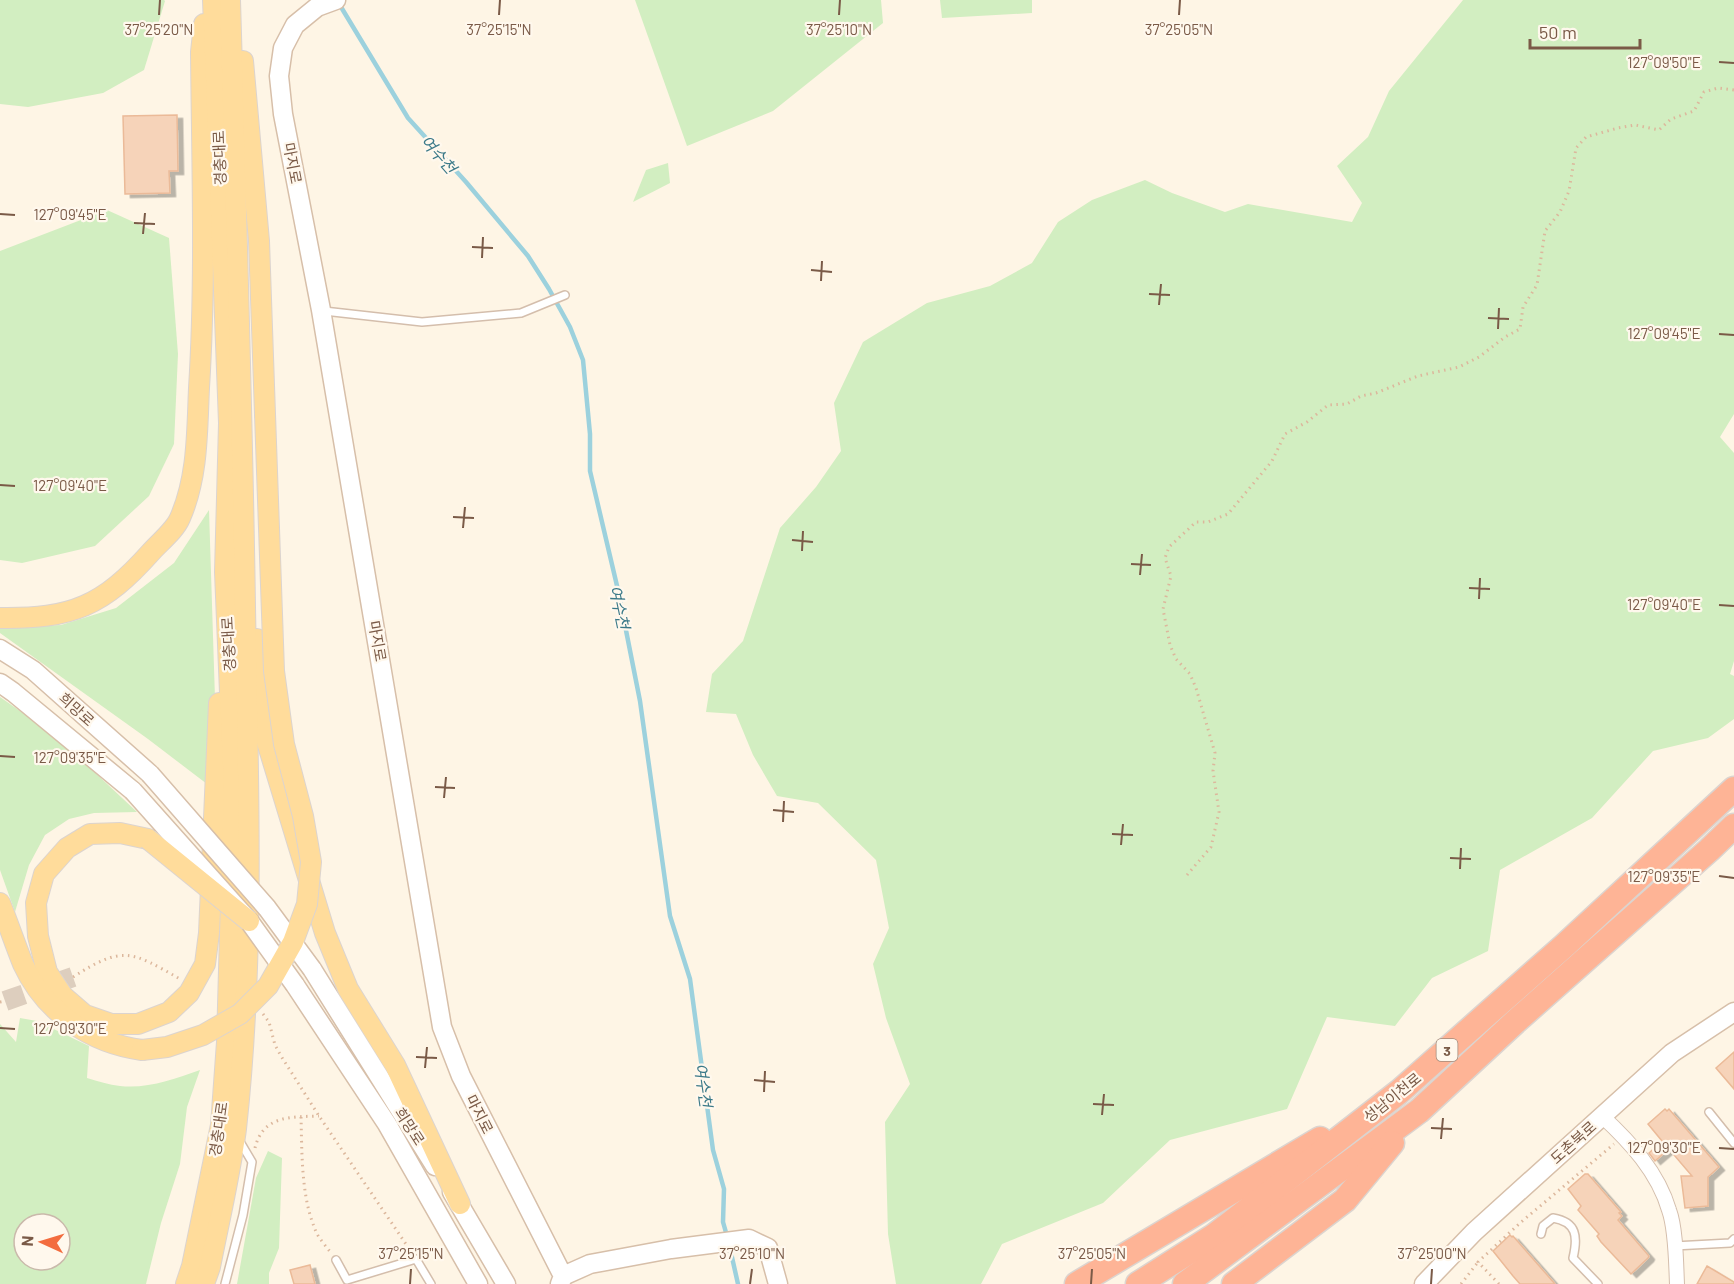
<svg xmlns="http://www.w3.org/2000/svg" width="1734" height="1284" viewBox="0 0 1734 1284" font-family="Barlow,'Noto Sans KR',sans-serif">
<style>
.green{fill:#d2eec1;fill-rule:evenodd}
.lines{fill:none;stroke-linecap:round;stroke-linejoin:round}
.stream{stroke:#9cd1dd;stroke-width:4.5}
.building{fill:#f6d3b9;stroke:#ebba98;stroke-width:1.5;filter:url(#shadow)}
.primary-tunnel{stroke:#ddcebe;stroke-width:20;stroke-dasharray:20 10;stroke-linecap:butt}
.lane-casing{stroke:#d4beac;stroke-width:10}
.street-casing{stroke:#d4beac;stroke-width:16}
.secondary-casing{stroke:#d7bfa9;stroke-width:21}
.primary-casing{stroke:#dcd4cf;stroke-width:22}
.highway-casing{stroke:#dcd4cf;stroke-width:27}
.path{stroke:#dcb79c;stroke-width:3;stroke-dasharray:1.5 4.5;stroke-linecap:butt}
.lane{stroke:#fff;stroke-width:7}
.street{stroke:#fff;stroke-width:14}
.secondary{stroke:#fff;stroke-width:18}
.primary{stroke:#ffdc9b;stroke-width:20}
.highway{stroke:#feb496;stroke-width:24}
.secondary-bridge-casing{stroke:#d7bfa9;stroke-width:21;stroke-linecap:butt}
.primary-bridge-casing{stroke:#dcd4cf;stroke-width:22;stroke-linecap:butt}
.secondary-bridge{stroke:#fff;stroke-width:18}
.primary-bridge{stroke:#ffdc9b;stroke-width:20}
.ticks{fill:none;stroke:#7a5a47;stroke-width:2}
.labels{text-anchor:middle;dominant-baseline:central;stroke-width:4.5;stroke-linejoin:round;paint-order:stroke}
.shield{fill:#fff8ed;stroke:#a28979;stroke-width:1.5}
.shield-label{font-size:14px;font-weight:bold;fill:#7a5a47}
.street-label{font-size:15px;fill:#7a5a47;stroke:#fff8ed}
.water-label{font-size:16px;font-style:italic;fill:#3b7988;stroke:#fff8ed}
.ticks-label{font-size:15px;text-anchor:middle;fill:#7a5a47;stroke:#fff8ed;stroke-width:4.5;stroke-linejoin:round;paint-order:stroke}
</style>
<defs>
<filter id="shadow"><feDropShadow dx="5.5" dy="3.5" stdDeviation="0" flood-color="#0004"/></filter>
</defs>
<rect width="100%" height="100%" fill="#fef5e5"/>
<g class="green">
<polygon points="0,0 164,0 165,1 144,70 103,93 28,107 0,104"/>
<polygon points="635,0 881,0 883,23 773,111 687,146"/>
<polygon points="940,0 1032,0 1032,13 942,18"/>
<polygon points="1463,0 1734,0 1734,414 1720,437 1734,453 1734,661 1730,674 1734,676 1734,719 1708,738 1653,751 1592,818 1500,870 1488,951 1432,978 1395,1026 1327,1017 1287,1109 1170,1140 1103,1203 1002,1244 981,1284 896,1284 888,1234 885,1122 910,1084 886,1018 873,964 889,928 876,860 818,803 777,796 753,755 736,714 706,712 712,674 743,641 780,528 816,487 841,451 834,403 863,342 927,303 990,286 1032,263 1058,222 1092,200 1145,180 1172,193 1225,212 1248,204 1352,222 1362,203 1337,166 1368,137 1389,91"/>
<polygon points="668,163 670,183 633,202 646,170"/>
<polygon points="107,210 169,238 178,354 174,444 149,496 95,546 22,563 0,560 0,251"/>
<polygon points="209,510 215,699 207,784 148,739 0,633 0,628 61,625 116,608 174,563"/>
<polygon points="0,697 57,737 137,812 94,813 69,819 45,835 29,865 15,912 0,870"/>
<path d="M20,1018l17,3 52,25 -2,32c11,3 22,7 33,8 28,3 54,-7 80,-16l-13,37 -7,57 -19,59 -15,61h-146v-260l16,18zM24,1224h36v36h-36z"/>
<polygon points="268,1151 282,1158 279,1248 269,1273 269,1284 237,1284 256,1178"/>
</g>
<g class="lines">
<g class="stream">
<polyline points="338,2 408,118 466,182 528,256 549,289 570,327 583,360 590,434 590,471 618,590 640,701 670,916 690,979 713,1150 724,1189 723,1222 727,1236"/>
<polyline points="729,1244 738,1284"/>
</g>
</g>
<g class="building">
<polygon points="177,115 178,171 169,171 170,193 125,194 123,116"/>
<polygon points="1734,1052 1734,1089 1716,1068"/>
<polygon points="1665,1109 1667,1111 1669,1109 1719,1167 1708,1177 1708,1206 1685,1208 1681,1176 1692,1176 1669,1149 1655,1161 1649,1153 1662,1141 1648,1124"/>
<polygon points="1585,1174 1588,1174 1621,1212 1619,1213 1622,1216 1618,1220 1649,1256 1648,1258 1631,1274 1601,1242 1597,1236 1599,1234 1578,1210 1581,1206 1568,1189"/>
<polygon points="1510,1235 1512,1237 1513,1236 1555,1284 1520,1284 1513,1276 1493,1251"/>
<polygon points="310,1265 315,1284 294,1284 290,1270"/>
<polygon points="1707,1266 1734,1282 1734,1284 1697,1284"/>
</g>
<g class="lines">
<polyline class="primary-tunnel" points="5,1001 73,977"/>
<defs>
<g id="lane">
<polyline points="324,311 422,322 521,313 565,295"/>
<polyline points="1709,1112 1734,1143"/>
<path d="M1541,1234l2,-8 10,-8c24,4 25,19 20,40l25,26"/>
<polyline points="1674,1246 1730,1243 1734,1239"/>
<polyline points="336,1260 347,1280 416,1259 431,1284"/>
<polyline points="225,1284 243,1215 252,1162 239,1140"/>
</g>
<path id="street" d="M1602,1116c28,26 56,56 67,94 7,19 7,53 8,74"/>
<g id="secondary">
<polyline points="336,0 317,7 295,25 283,48 279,76 283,114 321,310 442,1027 461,1076 563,1276 560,1284"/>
<polyline points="0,649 33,670 150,774"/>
<polyline points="0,683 13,692 133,791"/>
<polyline points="312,969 435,1166"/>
<polyline points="295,985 387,1124 478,1284"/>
<polyline points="452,1192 506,1284"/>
<polyline points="563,1276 590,1264 671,1249 749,1239 768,1248 778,1284"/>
<polyline points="1424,1284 1474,1232 1672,1053 1734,1012"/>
</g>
<g id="primary">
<polyline points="243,61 259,241 265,414"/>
<path d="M0,618c72,1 103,-12 151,-66 9,-10 24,-22 29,-34 18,-41 17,-86 19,-130 7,-112 3,-224 2,-336l3,-28"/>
<polyline points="257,639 267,742 325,933 348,989 395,1065 460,1204"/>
<polyline points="148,839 120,833 90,834 67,848 44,874 36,903 38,936 47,972 63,996 85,1015 111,1024 138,1024 169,1012 189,993 205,964 209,933 219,703"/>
<path d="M0,903c8,20 15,41 23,61 22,48 67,79 119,86"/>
<polyline points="186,1284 192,1266 221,1125 227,1042 234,789 225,572 229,423 213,0"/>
<path d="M204,1284l6,-17c9,-46 20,-92 26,-138 19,-174 12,-349 9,-523 -3,-202 -9,-404 -15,-606"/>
</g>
<g id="highway">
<polyline points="1077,1284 1320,1139"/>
<polyline points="1138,1284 1214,1236 1399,1092 1564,946 1734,789"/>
<polyline points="1185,1284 1419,1111 1515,1022 1709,850 1734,826"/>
<polyline points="1234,1284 1345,1200 1392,1143"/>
</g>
</defs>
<use href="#lane" class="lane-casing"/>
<use href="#street" class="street-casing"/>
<use href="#secondary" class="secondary-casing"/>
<use href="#primary" class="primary-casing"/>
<use href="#highway" class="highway-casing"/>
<g class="path">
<polyline points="1187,875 1211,847 1219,812 1213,771 1215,753 1196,688 1190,674 1176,659 1170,645 1163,609 1171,576 1165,558 1169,547 1196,522 1208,522 1228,514 1272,461 1285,434 1307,422 1328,405 1347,404 1361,396 1376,393 1418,376 1459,367 1479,357 1505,337 1520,329 1523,307 1537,285 1545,231 1560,212 1569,191 1576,148 1586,137 1618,128 1635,125 1659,130 1671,119 1694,111 1704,92 1718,88 1734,90"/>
<path d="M73,977c50,-32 58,-26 107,2"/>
<polyline points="0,1002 5,1001"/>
<polyline points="263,1014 269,1022 275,1045 281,1056 319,1116 410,1250"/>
<path d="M301,1117c1,35 0,79 14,112 3,9 11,17 16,24"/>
<path d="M255,1148c8,-33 36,-31 64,-32"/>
<polyline points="1461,1284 1478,1262"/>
<polyline points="1499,1284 1478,1262 1520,1223 1614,1144"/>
</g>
<use href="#lane" class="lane"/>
<use href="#street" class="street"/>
<use href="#secondary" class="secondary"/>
<use href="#primary" class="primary"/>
<use href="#highway" class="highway"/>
<defs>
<g id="secondary-bridge">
<polyline points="150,774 267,908 312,969"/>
<polyline points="133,791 249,921 295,985"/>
</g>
<g id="primary-bridge">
<polyline points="148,839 249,921"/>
<polyline points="142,1050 167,1047 203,1035 240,1014 268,986 293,942 307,904 311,862 303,816 284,744 274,671 265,414"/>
</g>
</defs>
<use href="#secondary-bridge" class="secondary-bridge-casing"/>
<use href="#primary-bridge" class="primary-bridge-casing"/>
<use href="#secondary-bridge" class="secondary-bridge"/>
<use href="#primary-bridge" class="primary-bridge"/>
</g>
<path class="ticks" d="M159,15l1,-15M499,15l1,-15M839,15l1,-15M1179,15l1,-15M1719,62l15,1M0,214l15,1M134,223l21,1M143,234l2,-21M472,247l21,1M482,258l1,-21M811,270l21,2M821,281l1,-20M1149,294l21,1M1159,305l2,-21M1488,318l21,1M1498,329l1,-21M1719,334l15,1M0,485l15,1M453,517l21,1M463,528l2,-21M792,540l21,2M802,551l1,-20M1131,564l20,1M1140,575l2,-21M1469,588l21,1M1479,599l1,-21M1719,605l15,1M0,756l15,1M435,787l20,1M444,798l2,-21M773,810l21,2M783,822l1,-21M1112,834l21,1M1121,845l2,-21M1450,858l21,1M1460,869l1,-21M1719,876l15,2M0,1028l15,1M416,1057l21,1M425,1068l2,-21M754,1080l21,2M764,1092l1,-21M1093,1104l21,1M1102,1115l2,-21M1431,1128l21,1M1441,1139l2,-21M1719,1148l15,1M410,1284l1,-15M750,1284l2,-15M1091,1284l1,-15M1431,1284l1,-15"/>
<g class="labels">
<rect class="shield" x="1436.5" y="1039" width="21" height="22" rx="4.5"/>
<g class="shield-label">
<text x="1447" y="1050">3</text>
</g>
<g class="street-label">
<text transform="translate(219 158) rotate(-92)">경충대로</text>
<text transform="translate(293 163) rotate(79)">마지로</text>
<text transform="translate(378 641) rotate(80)">마지로</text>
<text transform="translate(228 644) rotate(-93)">경충대로</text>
<text transform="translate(77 709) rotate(42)">희망로</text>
<text transform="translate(1392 1097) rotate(-39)">성남이천로</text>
<text transform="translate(480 1114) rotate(63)">마지로</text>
<text transform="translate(410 1126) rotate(57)">희망로</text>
<text transform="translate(218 1129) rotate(-82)">경충대로</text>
<text transform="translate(1573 1142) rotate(-42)">도촌북로</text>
</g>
<g class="water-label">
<text transform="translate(439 154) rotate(49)">여수천</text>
<text transform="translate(620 607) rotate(78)">여수천</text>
<text transform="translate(704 1085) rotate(82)">여수천</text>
</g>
</g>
<g class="ticks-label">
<text x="159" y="35">37°25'20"N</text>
<text x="499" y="35">37°25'15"N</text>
<text x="839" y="35">37°25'10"N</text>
<text x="1179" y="35">37°25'05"N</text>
<text x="1664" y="68">127°09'50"E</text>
<text x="70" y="220">127°09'45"E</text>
<text x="1664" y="339">127°09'45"E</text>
<text x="70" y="491">127°09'40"E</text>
<text x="1664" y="610">127°09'40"E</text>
<text x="70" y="763">127°09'35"E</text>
<text x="1664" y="882">127°09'35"E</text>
<text x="70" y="1034">127°09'30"E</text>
<text x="1664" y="1153">127°09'30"E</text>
<text x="411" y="1259">37°25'15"N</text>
<text x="752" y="1259">37°25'10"N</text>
<text x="1092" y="1259">37°25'05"N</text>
<text x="1432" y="1259">37°25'00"N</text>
</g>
<g transform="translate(42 1242) rotate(274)"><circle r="28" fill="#fff8ed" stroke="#cab9ab" stroke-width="1.5"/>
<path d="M0-4.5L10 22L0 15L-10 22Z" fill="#f36c3e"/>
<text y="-9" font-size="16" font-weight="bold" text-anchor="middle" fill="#7a5a47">N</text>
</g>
<path d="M1530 39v9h110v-9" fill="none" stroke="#7a5a47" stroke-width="3"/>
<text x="1539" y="39" font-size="18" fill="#7a5a47" stroke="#fff8ed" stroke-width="4.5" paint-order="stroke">50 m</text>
</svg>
